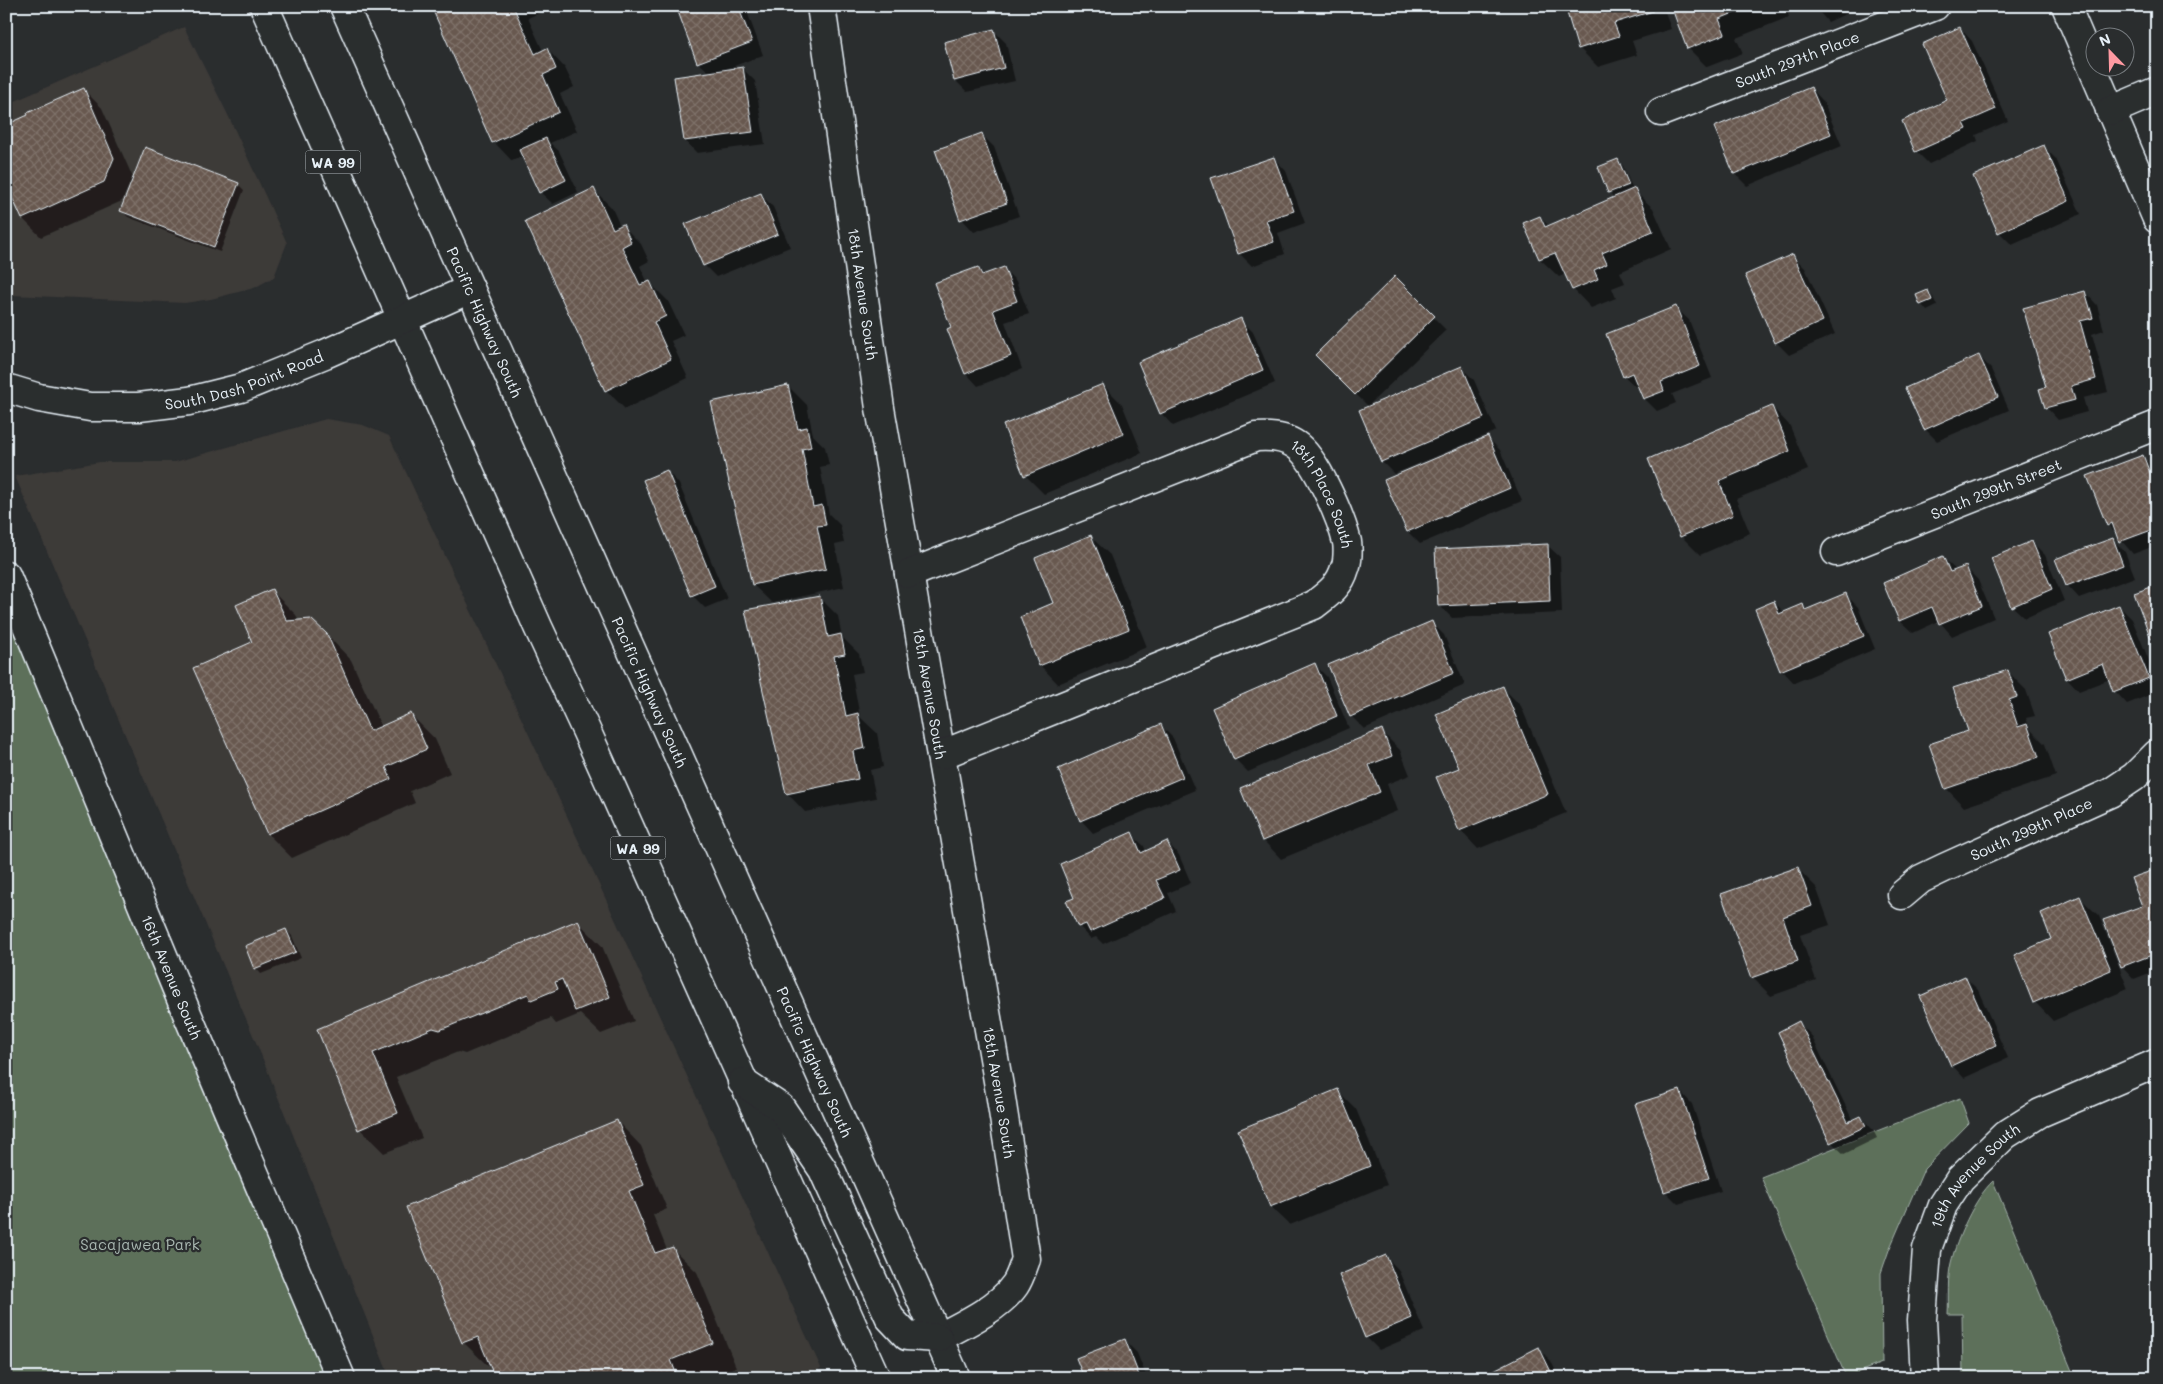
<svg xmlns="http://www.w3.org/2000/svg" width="2163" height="1384" viewBox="0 0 2163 1384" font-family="Mali,sans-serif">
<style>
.built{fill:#3d3a38}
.park{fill:#5d705a;stroke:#a2b0a9}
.shadow{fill:#0007}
.building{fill:url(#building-cross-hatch);stroke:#e8f1f8}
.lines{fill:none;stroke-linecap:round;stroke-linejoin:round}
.minor-casing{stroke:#e8f1f8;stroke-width:31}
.major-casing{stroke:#e8f1f8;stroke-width:31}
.minor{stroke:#2a2d2e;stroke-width:28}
.major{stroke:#2a2d2e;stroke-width:28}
.labels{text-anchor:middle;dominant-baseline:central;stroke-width:4.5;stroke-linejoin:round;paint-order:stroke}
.shield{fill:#2a2d2e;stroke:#afb6bb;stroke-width:1}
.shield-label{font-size:14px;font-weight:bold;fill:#e8f1f8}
.street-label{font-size:15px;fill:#e8f1f8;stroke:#2a2d2e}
.park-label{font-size:15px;fill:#a9b7b1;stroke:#2a2d2e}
</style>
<defs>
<pattern id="building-cross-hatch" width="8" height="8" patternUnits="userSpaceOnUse" patternTransform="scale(1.25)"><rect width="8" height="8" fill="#68594f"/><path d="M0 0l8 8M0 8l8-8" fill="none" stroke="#7e7169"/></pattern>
</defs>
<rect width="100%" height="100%" fill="#2a2d2e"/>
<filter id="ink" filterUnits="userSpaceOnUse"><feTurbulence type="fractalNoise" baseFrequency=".02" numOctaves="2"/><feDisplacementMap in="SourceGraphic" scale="10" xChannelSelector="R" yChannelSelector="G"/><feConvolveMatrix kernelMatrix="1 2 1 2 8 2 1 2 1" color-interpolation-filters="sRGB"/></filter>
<g filter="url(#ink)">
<g class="built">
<polygon points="184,27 227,113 287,243 274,277 254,288 211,299 185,303 12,295 6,292 6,105"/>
<polygon points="326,419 363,425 389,436 603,893 821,1368 805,1378 390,1378 258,1047 15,476 100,462 175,462"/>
</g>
<g class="park">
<polygon points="6,575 341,1378 6,1378"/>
<polygon points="1960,1098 1969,1123 1924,1169 1889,1250 1881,1273 1882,1363 1846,1377 1761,1177"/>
<path d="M1993,1181l82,197h-112l-1,-64h-14c1,-16 -1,-35 3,-51 6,-25 23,-64 42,-82z"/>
</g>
<g class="shadow">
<polygon points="432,6 536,6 539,13 528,18 543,51 547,49 565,68 574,87 560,94 577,131 550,143 559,151 578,192 553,204 540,192 523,156 512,161 494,142"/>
<polygon points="677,6 745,6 763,55 721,71 743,69 755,81 765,144 697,153 685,141 710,73 698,62"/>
<polygon points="1566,6 1663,6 1671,29 1632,41 1637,55 1598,67 1579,48"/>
<polygon points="1672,6 1785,6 1789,17 1736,38 1743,53 1707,67 1688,48"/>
<polygon points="1814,6 1863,6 1828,22"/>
<polygon points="1960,28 1972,41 2008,121 1976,135 1978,141 1929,164 1916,151 1948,101"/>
<polygon points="993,30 1006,43 1015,81 967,92 955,80"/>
<polygon points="1811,88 1823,101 1842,146 1747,186 1735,174"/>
<polygon points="83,89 102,108 134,180 238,184 244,190 220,252 128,217 122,211 133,182 131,181 122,201 41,237 23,219 6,181"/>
<polygon points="982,135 994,147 1019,216 974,232 962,219"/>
<polygon points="2044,147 2056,159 2081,214 2012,245 1999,232 1975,177"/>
<polygon points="1274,158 1286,171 1305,223 1278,233 1285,254 1252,266 1239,253"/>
<polygon points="1617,160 1623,166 1633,190 1653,208 1671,249 1620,272 1625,283 1612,288 1616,298 1591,308 1573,289 1566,274 1559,277 1540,259 1525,224 1540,217 1549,226 1615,198 1609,192"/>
<polygon points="594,190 612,208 620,226 622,225 641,244 649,261 640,266 648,283 649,282 668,301 684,335 671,341 688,378 625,409 606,390"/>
<polygon points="760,194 773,207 790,247 716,277 704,265"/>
<polygon points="1792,255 1805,268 1835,334 1789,355 1776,342"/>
<polygon points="978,268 985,275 1004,269 1016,281 1029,314 1005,322 1022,369 978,386 966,373 952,328"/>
<polygon points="1395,278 1446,330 1368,406 1316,355"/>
<polygon points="1927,291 1933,297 1937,306 1927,311 1922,305 1917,296"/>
<polygon points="2085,292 2097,305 2104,330 2092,334 2108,392 2083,398 2087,412 2058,420 2046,407 2048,388"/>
<polygon points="1676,308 1689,320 1712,378 1672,394 1676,403 1657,411 1644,398 1640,387 1637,388 1624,376"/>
<polygon points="1241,320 1253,332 1275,383 1173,426 1161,413"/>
<polygon points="1979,356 1991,369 2009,410 1937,441 1925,429"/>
<polygon points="1462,368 1474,380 1496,431 1394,474 1382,462"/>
<polygon points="1103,385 1122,404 1142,453 1044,494 1025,475"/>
<polygon points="788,386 807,405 813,435 825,447 829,465 820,467 829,514 840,525 844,543 835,545 844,587 772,603 753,585"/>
<polygon points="1772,407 1790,426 1808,470 1736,499 1750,533 1700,555 1681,536 1650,460"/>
<polygon points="1488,438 1500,450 1522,501 1420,544 1408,532 1386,481"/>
<polygon points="2142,457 2155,469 2157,474 2157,545 2133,554 2108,525"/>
<polygon points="667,471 679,484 727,599 705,608 692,595"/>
<polygon points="1091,537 1110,555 1147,647 1058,684 1040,665 1054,604"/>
<polygon points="2112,539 2125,552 2135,577 2079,598 2067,585"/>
<polygon points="2032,542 2045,555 2064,601 2025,618 2012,606"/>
<polygon points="1547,545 1560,557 1562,613 1452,618 1439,605"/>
<polygon points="1943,558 1956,570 1965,567 1978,580 1994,618 1952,636 1939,621 1913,633 1900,621 1885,583"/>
<polygon points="2157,586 2157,643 2152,638"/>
<polygon points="272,591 296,615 299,621 327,635 351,660 382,728 411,715 435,739 450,773 410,791 415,803 292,858 268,834 253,642"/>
<polygon points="1846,595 1858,607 1875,649 1794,683 1782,670 1757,610 1774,602 1785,613 1803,605 1807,610"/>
<polygon points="819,597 838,616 842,637 859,654 863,672 852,674 860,717 877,733 883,767 870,770 876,798 805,812 787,793"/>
<polygon points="2119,606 2132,619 2157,680 2157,692 2127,704 2115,691 2110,679 2079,691 2067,678"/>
<polygon points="1431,622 1444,635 1465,685 1364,729 1351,716"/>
<polygon points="1315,665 1327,677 1349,728 1248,772 1235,759"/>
<polygon points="2008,672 2026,690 2035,716 2026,718 2030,729 2045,744 2056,776 1964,807 1946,788 1970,732"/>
<polygon points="1503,688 1521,706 1566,813 1478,849 1460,830 1460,768"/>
<polygon points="1161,726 1173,738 1195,790 1093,833 1081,820"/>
<polygon points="1381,731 1400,750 1410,775 1387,784 1397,811 1281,859 1263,840"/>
<polygon points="1131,834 1144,846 1146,852 1167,842 1179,855 1191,883 1168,893 1176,911 1103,944 1096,937 1091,939 1079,926 1076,899"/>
<polygon points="1797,868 1816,887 1830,925 1800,935 1816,980 1771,996 1752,977"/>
<polygon points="2157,870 2157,970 2134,979 2122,966"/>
<polygon points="2080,898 2099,916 2128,989 2053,1021 2035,1002 2016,956 2053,940"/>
<polygon points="578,922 602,946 634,1021 601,1034 580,1014 556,1024 551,1018 465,1054 458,1052 396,1077 422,1138 384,1153 360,1129 318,1030"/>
<polygon points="286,930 292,936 301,958 261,974 256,968"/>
<polygon points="1965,977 1978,990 2008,1058 1964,1078 1952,1065"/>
<polygon points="1799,1023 1811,1035 1853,1121 1861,1117 1873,1130 1877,1138 1844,1154 1831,1142"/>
<polygon points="1337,1090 1356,1109 1387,1185 1290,1225 1271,1207 1240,1130"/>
<polygon points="1680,1091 1692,1104 1721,1191 1678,1204 1665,1191"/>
<polygon points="617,1121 641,1146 667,1209 653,1215 667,1250 672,1248 697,1272 736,1367 710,1378 496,1378 491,1365 488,1366 463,1342"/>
<polygon points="1386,1257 1398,1269 1424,1331 1379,1350 1366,1337"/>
<polygon points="1125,1341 1137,1353 1147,1378 1085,1378"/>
<polygon points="1539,1349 1551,1361 1559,1378 1499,1378"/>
</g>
<g class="building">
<polygon points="431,6 513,6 535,54 547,48 556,69 543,75 559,112 492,143"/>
<polygon points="676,6 738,6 752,42 697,63"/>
<polygon points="1565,6 1651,6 1653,11 1614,23 1619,36 1578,49"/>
<polygon points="1671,6 1751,6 1719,19 1725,34 1687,49"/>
<polygon points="1960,27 1996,109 1964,123 1967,129 1915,152 1902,121 1947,100 1922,44"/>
<polygon points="994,29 1004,68 954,81 944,42"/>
<polygon points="743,67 753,132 684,141 674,77"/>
<polygon points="1811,87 1831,134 1734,174 1714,127"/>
<polygon points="84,88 114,158 104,182 22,219 6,184 6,125 28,115 27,113"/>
<polygon points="982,133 1007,203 960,220 935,150"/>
<polygon points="546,138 566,180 539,193 519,150"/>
<polygon points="2044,145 2069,201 1998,233 1973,176"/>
<polygon points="145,147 239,183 214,247 120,211"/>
<polygon points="1274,157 1294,211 1266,220 1274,242 1238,254 1211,178"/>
<polygon points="1618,159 1629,185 1608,193 1598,167"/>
<polygon points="594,188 613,229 623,224 631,242 622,247 640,285 650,281 666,316 654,322 671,359 605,391 525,221"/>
<polygon points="1635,188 1653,231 1602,253 1607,264 1594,270 1598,279 1572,290 1555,253 1539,259 1523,223 1540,216 1545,227"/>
<polygon points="761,193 778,234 703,266 685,224"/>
<polygon points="1793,254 1823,321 1775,343 1745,275"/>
<polygon points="978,267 982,275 1004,267 1017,301 993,310 1011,356 965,374 947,329 951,327 934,283"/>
<polygon points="1395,276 1435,316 1355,395 1315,355"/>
<polygon points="1928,290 1932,300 1920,305 1916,295"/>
<polygon points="2085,291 2093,318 2080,321 2096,379 2071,386 2075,400 2045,408 2039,389 2046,387 2023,308"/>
<polygon points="1676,306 1700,366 1661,382 1664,391 1643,399 1632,373 1623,377 1606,334"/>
<polygon points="1241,318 1263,370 1160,414 1138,362"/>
<polygon points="1979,355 1998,397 1924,430 1905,388"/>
<polygon points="1462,366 1484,418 1381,462 1359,410"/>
<polygon points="1103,384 1124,434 1024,476 1003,425"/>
<polygon points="788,385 798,429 807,427 811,447 802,449 813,507 822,505 826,525 817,526 826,569 752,585 711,402"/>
<polygon points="1772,406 1790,451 1719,481 1733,515 1680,537 1648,459"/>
<polygon points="1488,436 1510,488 1407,532 1384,480"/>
<polygon points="2143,455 2157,491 2157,528 2119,542 2112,523 2107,526 2087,476"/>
<polygon points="667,470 715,586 691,596 643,480"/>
<polygon points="1091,535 1129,629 1039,666 1020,617 1053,603 1035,558"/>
<polygon points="2113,538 2123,565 2066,586 2055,559"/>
<polygon points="2032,541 2052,589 2011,607 1991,558"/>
<polygon points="1548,544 1550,601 1438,606 1435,549"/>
<polygon points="1943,556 1950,572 1966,566 1982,606 1939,624 1932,607 1899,621 1883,583"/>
<polygon points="2157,585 2157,637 2151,639 2134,593"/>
<polygon points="272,589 287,621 311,619 327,634 370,731 411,713 427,749 386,767 391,779 267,834 193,668 252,642 236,605"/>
<polygon points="1846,593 1864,636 1780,671 1755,609 1774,601 1779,614 1803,604 1805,610"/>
<polygon points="820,596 828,637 841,634 845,654 834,656 846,716 858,713 865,748 853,751 858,779 786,794 745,610"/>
<polygon points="2119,605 2149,678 2113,692 2103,664 2066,679 2048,634"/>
<polygon points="1432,621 1454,673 1350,717 1328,665"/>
<polygon points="1315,663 1337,716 1234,760 1212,708"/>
<polygon points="2008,670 2017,697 2009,700 2018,727 2027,724 2039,757 1945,789 1929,744 1968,731 1953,688"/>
<polygon points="1503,686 1548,794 1459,831 1436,777 1459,768 1436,714"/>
<polygon points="1161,724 1183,777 1080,821 1058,769"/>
<polygon points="1382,729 1392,756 1369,765 1380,792 1262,841 1240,788"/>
<polygon points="1132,832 1141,853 1167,841 1180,870 1156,880 1165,898 1090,932 1086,924 1078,927 1066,901 1074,898 1060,864"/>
<polygon points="1798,867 1812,906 1783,917 1798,961 1751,978 1721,894"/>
<polygon points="2157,869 2157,953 2121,967 2103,920 2142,906 2131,878"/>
<polygon points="2080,896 2111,970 2033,1003 2014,955 2051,939 2041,913"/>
<polygon points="578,920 610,997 575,1011 562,979 555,982 558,989 531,1000 528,994 440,1030 433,1028 373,1053 398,1113 358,1130 317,1029"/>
<polygon points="286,929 296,952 254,969 245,946"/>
<polygon points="1965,976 1996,1045 1951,1066 1920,996"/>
<polygon points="1799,1021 1848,1122 1861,1116 1866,1126 1830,1143 1778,1032"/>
<polygon points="1338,1089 1370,1166 1270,1207 1238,1130"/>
<polygon points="1680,1090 1709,1178 1664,1192 1635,1104"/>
<polygon points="617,1120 644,1185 629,1191 655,1253 673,1247 713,1343 671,1360 676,1373 664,1378 495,1378 478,1337 462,1343 406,1207"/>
<polygon points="1386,1255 1412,1318 1365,1338 1339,1275"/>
<polygon points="1125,1339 1140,1378 1084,1378 1076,1358"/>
<polygon points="1539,1347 1554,1378 1497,1378 1494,1370"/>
</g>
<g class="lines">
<defs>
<g id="minor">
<path id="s1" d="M821,6l59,402 120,684 26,167c-3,8 -6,19 -11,26 -16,23 -52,40 -77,53"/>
<polyline points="2066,6 2157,219"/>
<polyline points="2110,111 2157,91"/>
<path id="s2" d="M1661,112l274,-106"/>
<path id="s3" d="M1836,552l321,-127"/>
<path id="s4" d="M909,574l347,-137c13,-1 29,0 40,8 20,13 45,73 51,97 1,6 1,20 -2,26 -5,18 -17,26 -31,37l-373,150"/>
<path id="s5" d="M6,575l182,441 153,362"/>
<path id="s6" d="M1902,895l19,-16 23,-11 166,-75 24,-16 23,-23"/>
<path id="s7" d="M1925,1378l-3,-58 5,-71 16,-44 17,-26 45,-44 35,-22 117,-50"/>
</g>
<g id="major">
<polyline points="264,6 538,627 586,730 876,1378"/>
<path id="s8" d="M344,6l612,1372"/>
<path id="s9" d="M6,388l33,10 51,9h49l50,-6 52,-13 84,-34 145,-65"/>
<polyline points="742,1082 781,1108 823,1170 890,1318 907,1336 938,1338"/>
</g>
</defs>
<use href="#minor" class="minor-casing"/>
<use href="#major" class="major-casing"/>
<use href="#minor" class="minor"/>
<use href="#major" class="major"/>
</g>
</g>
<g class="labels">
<g class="shield">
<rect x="305.5" y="150.5" width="55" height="23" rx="4"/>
<rect x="610.5" y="836.5" width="55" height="23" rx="4"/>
</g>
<g class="shield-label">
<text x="333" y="162">WA 99</text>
<text x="638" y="848">WA 99</text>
</g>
<g class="street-label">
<text stroke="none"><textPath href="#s2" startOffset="146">South 297th Place</textPath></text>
<text stroke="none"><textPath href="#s1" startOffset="291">18th Avenue South</textPath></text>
<text stroke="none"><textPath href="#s8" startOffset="346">Pacific Highway South</textPath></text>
<text stroke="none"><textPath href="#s9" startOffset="244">South Dash Point Road</textPath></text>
<text stroke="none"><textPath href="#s3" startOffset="172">South 299th Street</textPath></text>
<text stroke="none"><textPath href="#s4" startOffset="471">18th Place South</textPath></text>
<text stroke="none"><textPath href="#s8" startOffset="751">Pacific Highway South</textPath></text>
<text stroke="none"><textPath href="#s1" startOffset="696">18th Avenue South</textPath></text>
<text stroke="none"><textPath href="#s6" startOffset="146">South 299th Place</textPath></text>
<text stroke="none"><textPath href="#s5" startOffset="435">16th Avenue South</textPath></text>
<text stroke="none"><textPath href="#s8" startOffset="1156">Pacific Highway South</textPath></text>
<text stroke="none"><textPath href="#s1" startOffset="1101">18th Avenue South</textPath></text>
<text stroke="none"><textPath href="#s7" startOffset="219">19th Avenue South</textPath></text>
</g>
<g class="park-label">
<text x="140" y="1244">Sacajawea Park</text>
</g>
</g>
<rect width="2163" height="1384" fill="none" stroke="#2a2d2e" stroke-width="25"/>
<rect x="12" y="12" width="2138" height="1359" fill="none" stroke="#e8f1f8" stroke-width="2" filter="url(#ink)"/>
<g transform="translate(2110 52) rotate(337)"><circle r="24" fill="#2a2d2e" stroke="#767b7f"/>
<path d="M0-4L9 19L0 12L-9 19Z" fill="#ff9aa2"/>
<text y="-8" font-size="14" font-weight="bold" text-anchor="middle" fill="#e8f1f8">N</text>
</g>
</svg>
